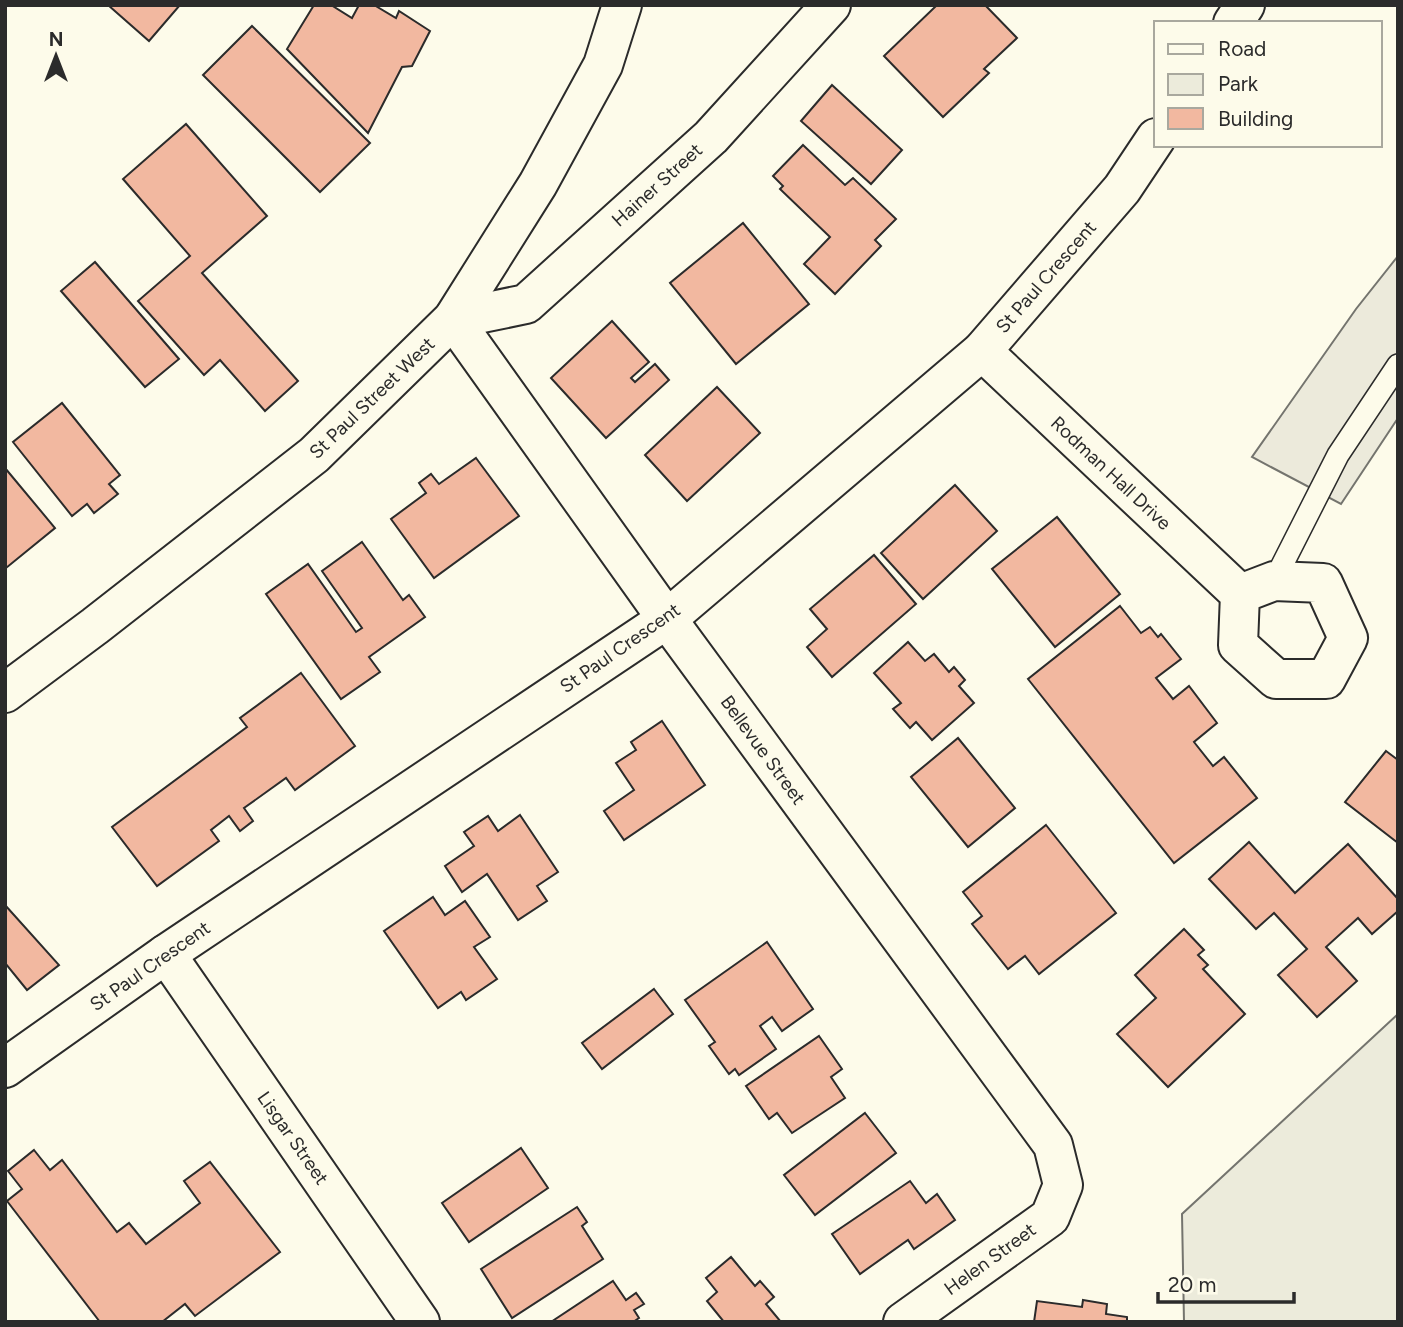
<svg xmlns="http://www.w3.org/2000/svg" width="1403" height="1327" viewBox="0 0 1403 1327" font-family="Figtree,sans-serif">
<style>
.green{fill:#ecebdb;stroke:#74746e;stroke-width:2}
.parking{fill:#eceadb;stroke:#74746e;stroke-width:2}
.building{fill:#f2b8a0;stroke:#2b2b2b;stroke-width:2}
.lines{fill:none;stroke-linecap:round;stroke-linejoin:round}
.lane-casing{stroke:#2b2b2b;stroke-width:24}
.street-casing{stroke:#2b2b2b;stroke-width:42}
.secondary-casing{stroke:#2b2b2b;stroke-width:42}
.lane{stroke:#fdfbea;stroke-width:21}
.street{stroke:#fdfbea;stroke-width:38}
.secondary{stroke:#fdfbea;stroke-width:38}
.labels{text-anchor:middle;dominant-baseline:central;stroke-width:5;stroke-linejoin:round;paint-order:stroke}
.street-label{font-size:19px;fill:#2b2b2b;stroke:#fdfbea}
</style>
<rect width="100%" height="100%" fill="#fdfbea"/>
<polygon class="green" points="1398,1014 1398,1322 1184,1322 1182,1214"/>
<polygon class="parking" points="1398,256 1398,418 1341,504 1252,457 1356,309"/>
<g class="building">
<polygon points="108,5 180,5 149,41"/>
<polygon points="314,5 331,5 352,18 359,5 374,5 396,18 399,11 430,31 412,66 402,67 368,133 287,49"/>
<polygon points="937,5 985,5 1017,38 984,69 989,73 943,117 884,56"/>
<polygon points="252,26 370,143 320,192 203,75"/>
<polygon points="832,85 902,150 871,184 801,121"/>
<polygon points="186,124 267,216 202,273 298,381 265,411 220,360 204,375 138,301 190,256 123,179"/>
<polygon points="803,145 845,185 853,178 896,219 875,240 881,246 835,294 804,264 830,237 780,189 783,186 773,176"/>
<polygon points="743,223 809,304 736,364 670,283"/>
<polygon points="95,262 179,359 145,387 61,291"/>
<polygon points="612,321 649,362 631,378 635,382 655,364 669,380 606,438 551,378"/>
<polygon points="717,387 760,433 687,501 645,455"/>
<polygon points="62,403 120,475 109,484 118,494 94,513 87,504 72,516 13,442"/>
<polygon points="476,458 519,516 434,578 391,519 426,493 419,483 431,474 439,484"/>
<polygon points="5,468 55,528 6,568 5,567"/>
<polygon points="955,485 997,531 923,599 881,553"/>
<polygon points="1057,517 1120,594 1055,647 992,569"/>
<polygon points="362,542 403,600 409,595 425,617 369,657 380,672 341,699 266,594 308,564 356,632 362,628 322,571"/>
<polygon points="874,555 916,604 832,677 807,647 827,629 810,609"/>
<polygon points="1120,606 1141,633 1150,627 1158,637 1161,634 1181,659 1156,678 1173,699 1189,686 1217,723 1194,742 1213,766 1224,757 1257,798 1174,863 1028,679"/>
<polygon points="908,642 925,661 934,654 949,672 954,667 965,680 959,686 974,703 932,740 916,722 910,728 893,709 901,703 874,673"/>
<polygon points="301,673 355,746 295,790 286,778 244,808 253,821 240,831 229,816 211,830 219,841 157,886 112,827 247,727 240,718"/>
<polygon points="662,721 705,785 624,840 604,811 634,790 616,763 636,750 631,742"/>
<polygon points="958,738 1015,808 968,847 911,777"/>
<polygon points="1386,751 1398,760 1398,843 1345,802"/>
<polygon points="520,815 558,872 537,886 547,901 518,920 487,874 462,892 445,866 474,846 464,832 488,816 498,831"/>
<polygon points="1046,825 1116,913 1039,974 1025,956 1008,969 972,924 982,916 963,892"/>
<polygon points="1249,842 1295,893 1348,844 1398,899 1398,911 1372,934 1358,918 1326,947 1357,981 1317,1017 1278,975 1307,949 1274,913 1256,929 1209,879"/>
<polygon points="433,897 445,915 465,901 490,937 474,947 497,979 466,1000 461,992 438,1008 384,931"/>
<polygon points="5,905 59,965 27,990 5,963"/>
<polygon points="1184,929 1204,950 1198,955 1208,965 1203,969 1245,1014 1168,1087 1117,1034 1156,998 1135,975"/>
<polygon points="767,942 813,1009 782,1031 772,1017 760,1026 776,1049 739,1075 735,1069 729,1074 709,1046 715,1042 685,1000"/>
<polygon points="654,989 673,1014 602,1069 582,1043"/>
<polygon points="819,1036 842,1069 831,1077 845,1098 792,1133 777,1113 769,1119 746,1086"/>
<polygon points="865,1113 896,1153 815,1215 784,1175"/>
<polygon points="521,1148 548,1188 469,1242 442,1203"/>
<polygon points="34,1150 50,1170 62,1160 117,1232 129,1223 146,1244 200,1203 184,1181 210,1162 280,1252 195,1316 185,1304 162,1322 100,1322 7,1201 22,1189 8,1171"/>
<polygon points="910,1181 926,1203 937,1194 955,1220 914,1249 908,1240 860,1274 832,1234"/>
<polygon points="577,1207 587,1222 582,1226 603,1259 512,1318 481,1269"/>
<polygon points="731,1257 755,1286 760,1281 774,1297 766,1304 781,1322 724,1322 707,1301 717,1292 706,1278"/>
<polygon points="613,1281 626,1300 636,1293 644,1304 634,1310 639,1318 633,1322 551,1322"/>
<polygon points="1083,1300 1107,1304 1106,1314 1127,1317 1127,1322 1034,1322 1037,1301 1082,1307"/>
</g>
<g class="lines">
<defs>
<polyline id="lane" points="1274,581 1338,455 1398,365"/>
<g id="street">
<polyline points="831,5 711,137 526,304 453,319 667,619 1053,1145 1063,1185 1050,1217 903,1322"/>
<polyline points="1233,23 1245,5"/>
<polyline points="982,351 1240,594 1238,645 1276,679 1326,679 1348,638 1323,583 1274,581 1240,594"/>
<polyline points="166,954 420,1322"/>
<polyline points="5,1068 166,954 667,619 982,351 1122,189 1156,138"/>
</g>
<polyline id="secondary" points="5,693 95,626 314,455 453,319 538,184 603,65 622,5"/>
</defs>
<use href="#lane" class="lane-casing"/>
<use href="#street" class="street-casing"/>
<use href="#secondary" class="secondary-casing"/>
<use href="#lane" class="lane"/>
<use href="#street" class="street"/>
<use href="#secondary" class="secondary"/>
</g>
<g class="labels">
<g class="street-label">
<text transform="translate(657 185) rotate(-42)">Hainer Street</text>
<text transform="translate(1046 277) rotate(-49)">St Paul Crescent</text>
<text transform="translate(372 398) rotate(-44)">St Paul Street West</text>
<text transform="translate(1111 473) rotate(43)">Rodman Hall Drive</text>
<text transform="translate(620 648) rotate(-35)">St Paul Crescent</text>
<text transform="translate(763 750) rotate(54)">Bellevue Street</text>
<text transform="translate(150 966) rotate(-35)">St Paul Crescent</text>
<text transform="translate(293 1138) rotate(55)">Lisgar Street</text>
<text transform="translate(990 1259) rotate(-36)">Helen Street</text>
</g>
</g>
<rect width="1403" height="1327" fill="none" stroke="#2b2b2b" stroke-width="14"/>
<rect x="1154" y="21" width="228" height="126" fill="#fdfbea" stroke="#a9a89e" stroke-width="2"/>
<rect x="1168" y="44" width="35" height="10" fill="#fdfbea" stroke="#a9a89e" stroke-width="2"/>
<text x="1218" y="56" font-size="21" fill="#2b2b2b">Road</text>
<rect x="1168" y="74" width="35" height="21" fill="#ecebdb" stroke="#a9a89e" stroke-width="2"/>
<text x="1218" y="91" font-size="21" fill="#2b2b2b">Park</text>
<rect x="1168" y="108" width="35" height="21" fill="#f2b8a0" stroke="#a9a89e" stroke-width="2"/>
<text x="1218" y="126" font-size="21" fill="#2b2b2b">Building</text>
<g transform="translate(56 56)" stroke="#fdfbea" stroke-width="5" paint-order="stroke">
<path d="M0-5L12 26L0 18L-12 26Z" fill="#2b2b2b"/>
<text y="-10" font-size="19" font-weight="bold" text-anchor="middle" fill="#2b2b2b">N</text>
</g>
<path d="M1158 1292v10h136v-10" fill="none" stroke="#2b2b2b" stroke-width="3.5"/>
<text x="1168" y="1292" font-size="21" fill="#2b2b2b" stroke="#fdfbea" stroke-width="5" paint-order="stroke">20 m</text>
</svg>
